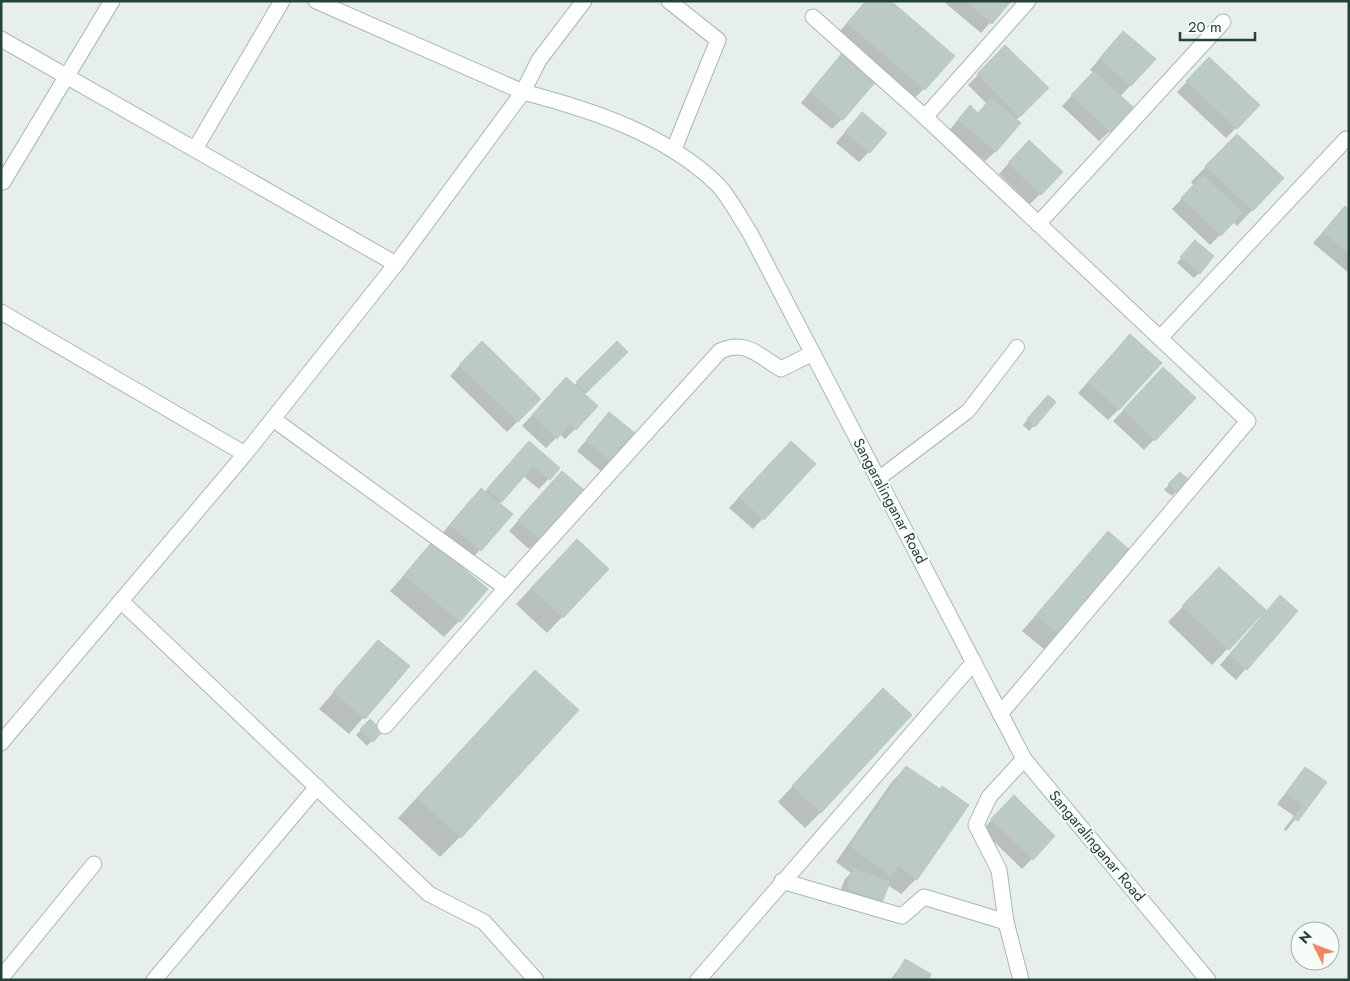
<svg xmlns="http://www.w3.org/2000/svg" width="1350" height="981" viewBox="0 0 1350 981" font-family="Jost,sans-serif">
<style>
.shadow{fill:#0003}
.building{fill:#bbcac4;stroke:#b8c9c2}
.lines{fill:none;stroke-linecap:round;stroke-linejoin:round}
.service-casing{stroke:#a8b8b2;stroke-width:16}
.minor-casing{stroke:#a8b8b2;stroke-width:17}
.tertiary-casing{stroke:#a8b8b2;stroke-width:17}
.secondary-casing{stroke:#a4bbb3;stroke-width:17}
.service{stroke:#fff;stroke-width:14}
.minor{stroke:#fff;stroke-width:15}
.tertiary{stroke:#fff;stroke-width:15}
.secondary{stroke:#fff;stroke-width:15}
.labels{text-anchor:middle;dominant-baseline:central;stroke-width:4;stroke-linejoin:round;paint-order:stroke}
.street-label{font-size:15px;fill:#24423a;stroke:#f7fbf9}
</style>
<rect width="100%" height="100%" fill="#e6efeb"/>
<g class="shadow">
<polygon points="866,1 890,1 924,89 908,104 833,39"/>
<polygon points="943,1 1009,1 981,33"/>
<polygon points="1113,43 1154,59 1120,97 1110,131 1099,141 1062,106 1094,73 1090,70"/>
<polygon points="1005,47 1047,88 1015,121 996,151 985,161 949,131 960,117 978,114 987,104 968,85"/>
<polygon points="833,64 842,119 832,129 801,103"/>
<polygon points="1199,69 1236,128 1226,138 1177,92"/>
<polygon points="852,124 869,152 859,162 836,143"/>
<polygon points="1221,151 1282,179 1237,226 1233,222 1210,245 1172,209 1194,186 1191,182"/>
<polygon points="1019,152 1040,194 1030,204 999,174"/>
<polygon points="1349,211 1349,273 1313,243 1335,218"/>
<polygon points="1191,247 1199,273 1194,278 1177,263"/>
<polygon points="617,343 626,352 584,394 575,429 565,439 560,434 546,448 522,426 556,389 574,386"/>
<polygon points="1120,346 1119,409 1108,420 1078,393"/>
<polygon points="471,353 540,399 507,432 450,376"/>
<polygon points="1153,379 1194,398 1144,450 1113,421"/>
<polygon points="1043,401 1034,426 1029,431 1023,425"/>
<polygon points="609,414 612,462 602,472 577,451"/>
<polygon points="781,452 814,464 753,529 729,508"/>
<polygon points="519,453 558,469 539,489 523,476 499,504 511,514 470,561 440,536 471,499 482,489 485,492"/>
<polygon points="1180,473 1187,480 1172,496 1164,490"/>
<polygon points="552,483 539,539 529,549 509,531"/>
<polygon points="1108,532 1059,634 1044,649 1022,631"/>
<polygon points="432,543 459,621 444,637 390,591"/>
<polygon points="562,556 562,617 547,633 516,604"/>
<polygon points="1219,569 1266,612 1280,597 1296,611 1236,680 1220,665 1261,617 1260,615 1212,665 1168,622"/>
<polygon points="378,641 408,667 349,734 319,709"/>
<polygon points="515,692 460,837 440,857 398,818"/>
<polygon points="868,705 821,812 805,828 778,802"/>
<polygon points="370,720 381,731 367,746 356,735"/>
<polygon points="906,767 916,879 901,894 888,885 881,902 837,899 845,879 851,873 836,862 891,783"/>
<polygon points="1305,768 1325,782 1286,831 1284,829 1294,816 1277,804"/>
<polygon points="1014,797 1054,836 1022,869 982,830"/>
<polygon points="905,961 927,980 890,980"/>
</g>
<g class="building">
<polygon points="866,1 891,1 955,56 925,90 847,23"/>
<polygon points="965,1 1011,1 992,24"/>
<polygon points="1123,31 1156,59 1131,86 1099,59"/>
<polygon points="1005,45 1049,88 1020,117 977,74"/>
<polygon points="843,52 877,80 843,120 810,92"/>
<polygon points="1209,57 1260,105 1237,129 1186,81"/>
<polygon points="1094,71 1133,107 1110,132 1071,95"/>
<polygon points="991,98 1021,123 996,152 958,120 970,105 978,113"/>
<polygon points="862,112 887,133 870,153 845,132"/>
<polygon points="1237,134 1284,178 1253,211 1205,166"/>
<polygon points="1029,140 1063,172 1041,195 1008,163"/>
<polygon points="1203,175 1243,212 1221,236 1181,198"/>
<polygon points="1345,206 1349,210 1349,254 1323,232"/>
<polygon points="1195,240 1214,256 1200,274 1180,257"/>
<polygon points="1130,334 1162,363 1119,410 1088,382"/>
<polygon points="482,341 541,399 518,422 459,365"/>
<polygon points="617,341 628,352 586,393 576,382"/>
<polygon points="1163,367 1196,398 1155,441 1123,410"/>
<polygon points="566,377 598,406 576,430 570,424 557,439 532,415"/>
<polygon points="1048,395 1056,402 1035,427 1027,419"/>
<polygon points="609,412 636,434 613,463 586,440"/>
<polygon points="529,441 560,468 550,480 533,466 502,502 487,489"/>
<polygon points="791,441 816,464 764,520 739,497"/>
<polygon points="562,471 584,490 540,540 518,520"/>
<polygon points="1180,472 1189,480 1177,492 1168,484"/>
<polygon points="481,488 513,514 481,551 450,525"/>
<polygon points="1108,531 1131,551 1060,635 1036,615"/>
<polygon points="577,539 609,569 563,618 531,588"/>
<polygon points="432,542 488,589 460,622 404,575"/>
<polygon points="1219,567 1266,610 1229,650 1182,606"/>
<polygon points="1280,595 1298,611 1247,670 1229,655"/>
<polygon points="378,640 410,666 365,719 333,692"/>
<polygon points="535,670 579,710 461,838 417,798"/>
<polygon points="883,688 912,715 821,813 792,786"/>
<polygon points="370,719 383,731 373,742 360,729"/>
<polygon points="906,766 940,789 942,786 969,805 917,880 898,866 891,876 850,846"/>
<polygon points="1305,767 1327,782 1298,821 1293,818 1303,805 1286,793"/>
<polygon points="1014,795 1055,836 1033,860 991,819"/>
<polygon points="854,868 890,882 882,903 846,888"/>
<polygon points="905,959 931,974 929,980 893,980"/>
</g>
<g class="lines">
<defs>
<polyline id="service" points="878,479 968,411 1017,347"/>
<g id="minor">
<polyline points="316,1 523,92"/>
<polyline points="669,1 718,40 674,149"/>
<polyline points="813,17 925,117"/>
<polyline points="1,39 396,264"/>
<polyline points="195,149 282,1"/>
<polyline points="1,181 3,182 112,1"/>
<polyline points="1038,224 1223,22"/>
<polyline points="1,312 245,454"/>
<polyline points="1160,338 1346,139"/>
<path d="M273,419l233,169 214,-237c26,-12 39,5 61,18l32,-16"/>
<polyline points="122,602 429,894 484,922 536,980"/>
<polyline points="1000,714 1248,421 925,117 1028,1"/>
<polyline points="385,726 506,588"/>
<polyline points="782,881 902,916 924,897 1006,922"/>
<polyline points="1,978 94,864"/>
<polyline points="154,980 317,787"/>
<polyline points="698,980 974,662"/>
<polyline points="1021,980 1006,922 999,870 976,825 989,797 1024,759"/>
</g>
<polyline id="tertiary" points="523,92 539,60 584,1"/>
<path id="secondary" d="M1,743l244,-289 151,-190 127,-172c69,18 143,42 195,93 12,13 22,33 32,48l274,526 184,221"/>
</defs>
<use href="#service" class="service-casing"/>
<use href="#minor" class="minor-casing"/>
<use href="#tertiary" class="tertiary-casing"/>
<use href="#secondary" class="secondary-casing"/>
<use href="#service" class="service"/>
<use href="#minor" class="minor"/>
<use href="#tertiary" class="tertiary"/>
<use href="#secondary" class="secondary"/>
</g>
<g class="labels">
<g class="street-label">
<text transform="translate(890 501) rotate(62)">Sangaralinganar Road</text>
<text transform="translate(1097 846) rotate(50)">Sangaralinganar Road</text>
</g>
</g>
<rect width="1350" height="981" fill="none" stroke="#24423a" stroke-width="5"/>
<g transform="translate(1315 946) rotate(312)"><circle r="24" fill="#f7fbf9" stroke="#a3b1ad"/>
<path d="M0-4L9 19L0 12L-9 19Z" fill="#f4845f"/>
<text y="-8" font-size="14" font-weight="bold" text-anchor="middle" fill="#24423a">N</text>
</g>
<path d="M1180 32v8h75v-8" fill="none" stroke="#24423a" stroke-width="2.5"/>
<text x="1188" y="32" font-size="15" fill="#24423a" stroke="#f7fbf9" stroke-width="4" paint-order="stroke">20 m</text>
</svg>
